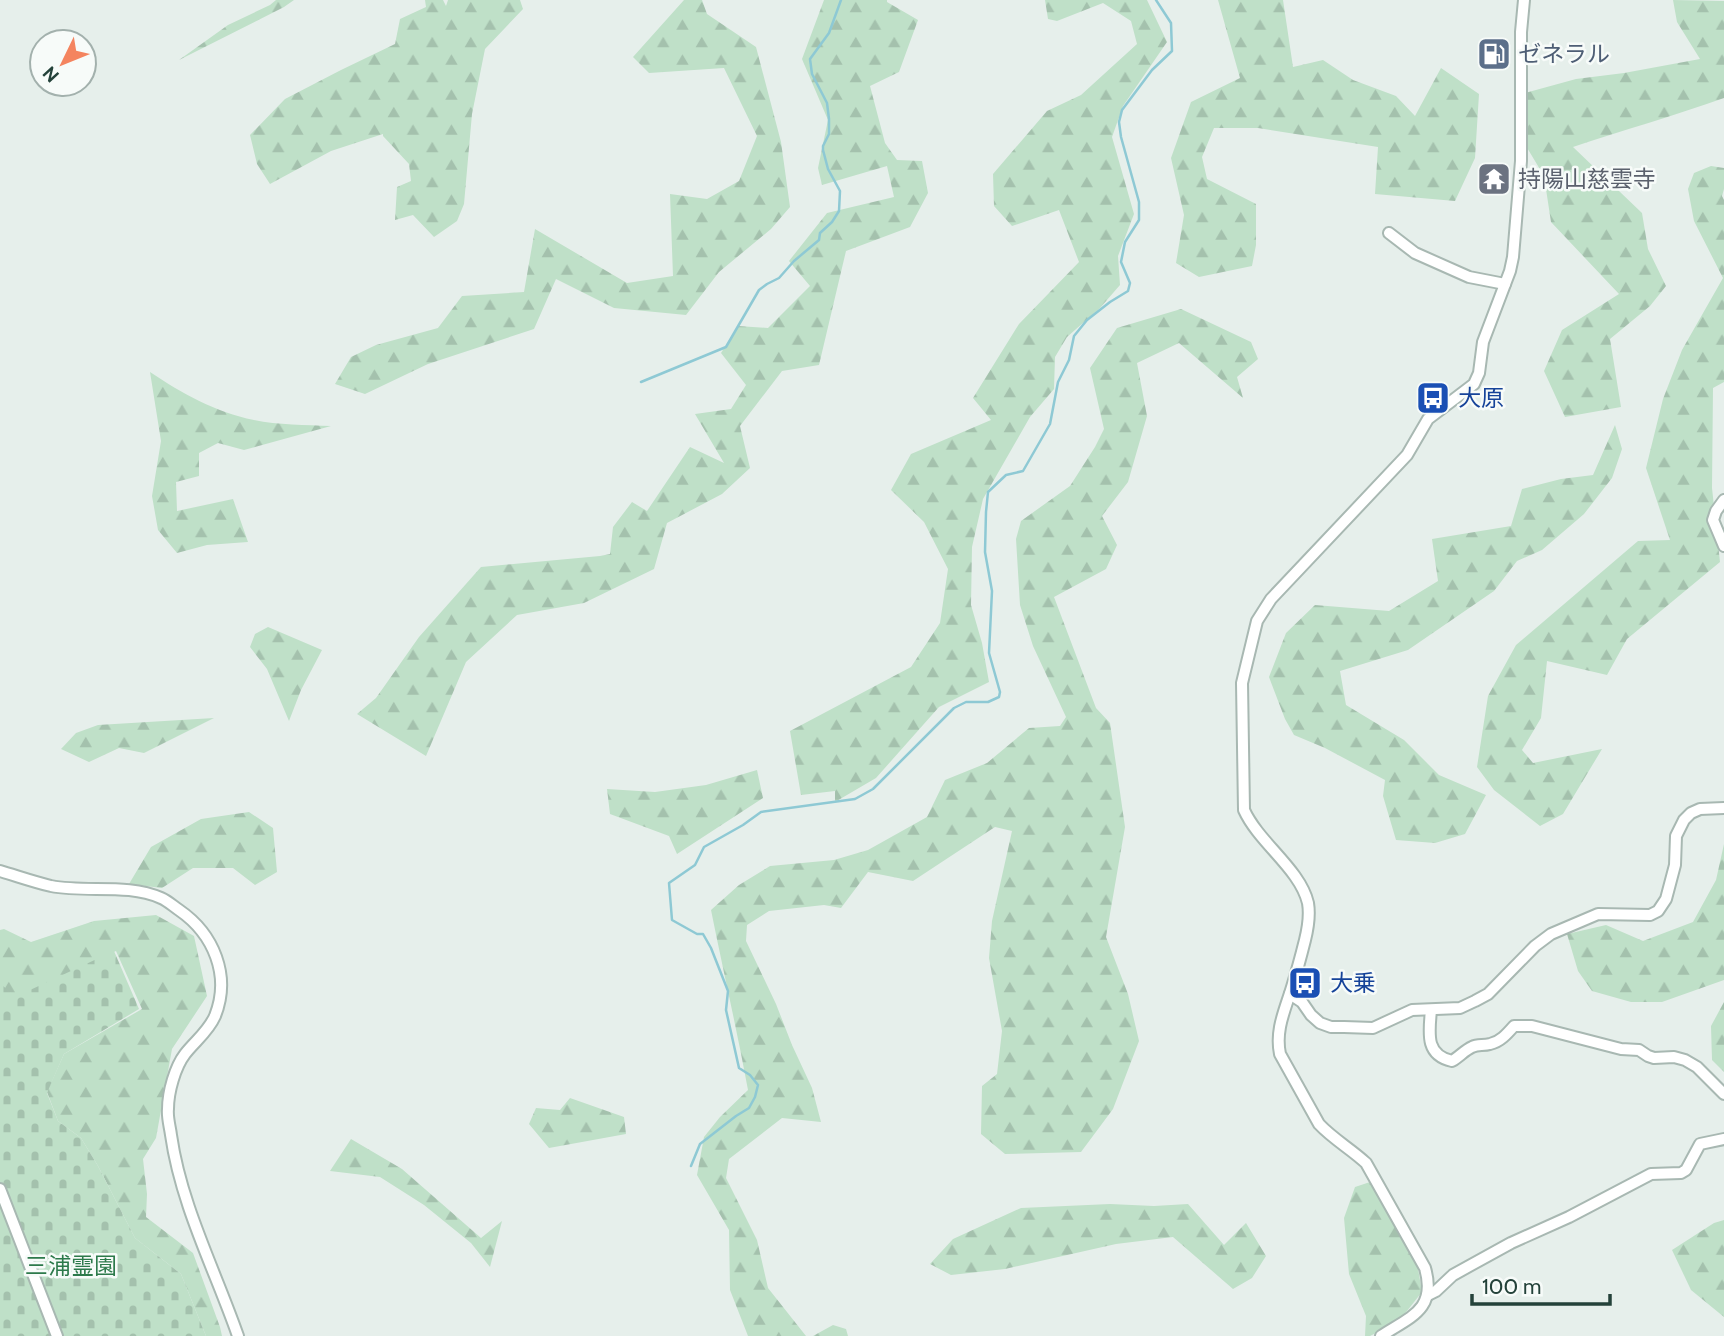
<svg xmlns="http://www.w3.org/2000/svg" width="1724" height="1336" viewBox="0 0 1724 1336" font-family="Cabin,'Noto Sans JP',sans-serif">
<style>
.forest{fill:url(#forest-firs)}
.cemetery{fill:url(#cemetery-stones)}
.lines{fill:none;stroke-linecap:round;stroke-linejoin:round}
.stream{stroke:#8ec9d4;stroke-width:2.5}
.minor-casing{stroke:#a8b8b2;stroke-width:14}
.minor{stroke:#fff;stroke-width:10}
.labels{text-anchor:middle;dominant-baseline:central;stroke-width:5;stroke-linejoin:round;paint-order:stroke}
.service-label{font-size:23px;fill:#4e5e75;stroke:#f7fbf9;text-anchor:start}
.worship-label{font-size:23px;fill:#5b616d;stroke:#f7fbf9;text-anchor:start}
.transit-label{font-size:23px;fill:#164399;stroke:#f7fbf9;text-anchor:start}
.park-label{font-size:23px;fill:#2d7a4b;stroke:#f7fbf9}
</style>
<defs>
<pattern id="forest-firs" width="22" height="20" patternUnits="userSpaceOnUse" patternTransform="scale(1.75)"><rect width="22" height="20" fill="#bfe0c8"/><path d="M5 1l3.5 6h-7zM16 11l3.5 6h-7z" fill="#a4c1ad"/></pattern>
<pattern id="cemetery-stones" width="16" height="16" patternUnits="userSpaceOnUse" patternTransform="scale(1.75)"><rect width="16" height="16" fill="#bfe0c8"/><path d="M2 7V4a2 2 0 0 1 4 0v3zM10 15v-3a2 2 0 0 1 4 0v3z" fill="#a4c1ad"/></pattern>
</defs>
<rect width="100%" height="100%" fill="#e6efeb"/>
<g class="forest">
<polygon points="276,0 294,0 284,7 179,60 228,25 270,5"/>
<polygon points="425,0 443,0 446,6 448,0 520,0 523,9 485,49 472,114 464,204 457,221 434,237 413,215 395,220 397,187 411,181 409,164 383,136 383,134 331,151 270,184 257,164 250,135 285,99 341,70 395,44 400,19 426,7"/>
<polygon points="684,0 702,0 707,14 756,47 781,142 790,207 771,229 719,272 686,315 614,308 556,279 534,329 428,364 365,394 335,384 351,357 376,345 438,328 462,296 524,292 535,229 627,283 673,276 670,194 707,199 739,181 757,136 724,68 649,73 633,57"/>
<polygon points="824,0 887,0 887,2 918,20 899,72 870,86 885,143 897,160 922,161 928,193 910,227 846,251 819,365 782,371 740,426 750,468 722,494 667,523 654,569 584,603 517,615 466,662 426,756 357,714 376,698 419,637 481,567 600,556 610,554 613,527 632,502 647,511 690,447 724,463 695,414 731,409 746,385 721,353 738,326 768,328 810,286 789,261 827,213 894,197 887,166 822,185 818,168 828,120 802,59"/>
<polygon points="1045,0 1147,0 1167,42 1123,106 1112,137 1134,214 1118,256 1120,285 1100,308 1067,337 1055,357 1054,389 1030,417 983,499 972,547 971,605 982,643 989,682 939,707 876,778 835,802 835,791 801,795 790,731 911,667 940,623 948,569 924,522 891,490 911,454 991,420 973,398 1019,324 1079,262 1059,210 1012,226 994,206 993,174 1047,111 1081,95 1137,44 1131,21 1103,3 1057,21 1048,19"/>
<polygon points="1218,0 1283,0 1293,67 1323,60 1353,80 1396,96 1415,116 1441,68 1479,94 1475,158 1455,201 1375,194 1378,147 1258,128 1214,128 1202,157 1207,179 1256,204 1256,245 1252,266 1199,277 1176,263 1184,215 1171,158 1191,102 1240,78"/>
<path d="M1673,0l51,1v97c-50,18 -101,32 -151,49l69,66 6,36 18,37 -16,20 -40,33 11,68 -56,10 -21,-46 18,-41 57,-36 -68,-72 -7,-46 -18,-30 -1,-53 51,-14 48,-6 76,-14 -23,-37z"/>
<polygon points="1711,166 1724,168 1724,189 1722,196 1724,200 1724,382 1713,388 1712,488 1720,562 1627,639 1607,675 1547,661 1541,718 1522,750 1533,763 1602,749 1563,814 1540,826 1494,790 1477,767 1488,696 1516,645 1638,541 1670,540 1646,468 1663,399 1682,350 1723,278 1694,221 1688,189 1694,173"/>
<path d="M1181,309l70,33 7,17 -21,18 6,21 -64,-55 -42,20 10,53 -19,66 -26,34 15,29 -11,24 -52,28 42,111 14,15 15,104 -19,110 22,57 11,47 -26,68 -32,43 -76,2 -24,-20 1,-48 15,-12 5,-43 -13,-73 3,-37 20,-90 -17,-4 -82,54 -45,-9 -27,36 -17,-3 -55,6 -22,14 -1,16 30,63 16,41 20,43 9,34 -39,-4 -53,41 -3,19 31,62 11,48 38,48h-58l-18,-46 -1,-60 -32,-55 7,-38 16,-20 28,-27c-11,-60 -25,-120 -37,-180l28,-25 31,-19 64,-6 34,-10 59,-33 18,-37 42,-17 42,-35 31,-2 6,-9 -33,-71 -13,-41 -4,-66 5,-18 49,-35 25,-39 9,-18 -14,-61 27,-40z"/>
<path d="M150,372c33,22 65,40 104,48 24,5 52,5 77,6l-87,24 -26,-7 -19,10v23l-23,6 1,29 56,-12 15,43 -41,3 -30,8 -19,-23 -6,-34 9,-55z"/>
<polygon points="1615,425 1622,449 1612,478 1584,514 1542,550 1517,561 1494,591 1408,650 1340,671 1346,705 1404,740 1439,775 1486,795 1465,834 1435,843 1396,840 1383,796 1385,780 1325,748 1294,735 1285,719 1269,677 1286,633 1315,605 1389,611 1438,581 1432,539 1511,526 1522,489 1561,479 1593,475"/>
<polygon points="268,627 322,650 301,690 289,721 267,669 250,647 255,634"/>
<polygon points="214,718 144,753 119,748 89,762 61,749 76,733 98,725"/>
<polygon points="757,770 763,798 677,854 669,836 610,814 607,789 655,792 706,785"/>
<polygon points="249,812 273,828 277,872 255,885 233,868 193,868 162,888 129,884 151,847 201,819"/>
<polygon points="1724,844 1724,980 1662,1002 1631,1002 1592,991 1578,971 1567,934 1606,925 1643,941 1693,922 1716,880"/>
<polygon points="156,915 194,936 207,996 172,1049 156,1138 143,1159 147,1194 146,1217 193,1253 220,1327 222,1336 206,1336 181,1274 135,1238 98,1166 81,1138 58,1121 47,1092 64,1054 142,1009 116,951 16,999 0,984 0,930 4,929 31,942 94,921"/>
<polygon points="1724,1002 1724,1072 1712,1060 1711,1026"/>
<polygon points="570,1098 624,1117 626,1134 549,1148 529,1124 536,1108 560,1110"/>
<polygon points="351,1139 402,1169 481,1238 502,1221 490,1267 471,1243 424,1205 380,1177 330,1171"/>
<polygon points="1376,1180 1416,1257 1422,1292 1399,1321 1370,1336 1365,1336 1366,1316 1349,1274 1344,1218 1355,1187"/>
<polygon points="1110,1204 1154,1206 1188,1204 1224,1245 1246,1223 1266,1256 1252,1278 1233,1289 1173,1237 1116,1244 1005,1269 951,1275 930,1264 953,1239 1021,1208"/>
<polygon points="1724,1220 1724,1317 1691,1290 1672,1250 1714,1223"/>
<polygon points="833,1325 846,1329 848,1336 813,1336"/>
</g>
<polygon class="cemetery" points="114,951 139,1009 64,1054 47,1093 58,1121 81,1138 98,1166 135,1238 181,1274 206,1336 0,1336 0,983 15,997"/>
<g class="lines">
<g class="stream">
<polyline points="641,382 726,347 759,290 767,284 779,278 794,261 819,240 820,233 832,222 839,211 840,191 828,169 823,150 823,146 829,134 829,119 827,103 812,74 810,59 829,33 841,0"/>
<polyline points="691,1166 700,1144 736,1116 749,1108 755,1097 758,1085 750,1075 739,1068 726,1010 728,991 711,948 703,934 697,934 672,920 669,883 695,865 704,847 743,825 761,812 855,799 873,789 954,708 966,702 988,702 999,697 1000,692 989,653 992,591 985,552 986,512 988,492 1006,475 1023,471 1050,424 1058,382 1069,360 1074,336 1087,320 1110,302 1128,291 1130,283 1121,262 1125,242 1139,220 1139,202 1121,137 1119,122 1122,110 1152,70 1172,51 1171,23 1156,0"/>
</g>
<defs>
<g id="minor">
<polyline points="1389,233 1415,253 1469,277 1505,284"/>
<polyline points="1724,500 1716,511 1713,520 1724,546"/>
<path d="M0,871c17,5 34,11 51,15 36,7 76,-3 110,12 7,3 12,8 18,12 35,24 52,66 36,106 -7,16 -20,25 -30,38 -10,13 -17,38 -17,55 -1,8 2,18 3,26 10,70 44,135 67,201"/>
<polyline points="1290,994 1302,1002 1311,1015 1320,1023 1331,1027 1344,1027 1373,1028 1412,1010 1460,1008 1475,1001 1488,994 1535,946 1551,934 1598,914 1650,915 1658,911 1666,899 1675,865 1676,836 1684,820 1691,813 1700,809 1724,808"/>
<path d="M1431,1010c-2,23 -6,45 21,51 7,-4 13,-11 20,-14 6,-3 11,-1 18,-3 10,-2 17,-10 24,-18h18l89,23 18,1 9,6 6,2 20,-1 11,3 12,7 27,27"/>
<polyline points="0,1189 57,1336"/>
<polyline points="1428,1295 1436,1291 1453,1275 1511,1243 1569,1217 1651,1174 1681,1173 1686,1170 1700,1144 1724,1139"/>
<path d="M1381,1336c29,-19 56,-26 44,-68l-59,-105c-15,-14 -33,-24 -47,-39l-39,-70c-5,-24 5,-44 12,-67 5,-16 9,-31 13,-47 3,-12 5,-25 3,-37 -8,-34 -49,-60 -64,-93l-2,-127 15,-62 14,-22 136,-144 21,-36 46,-35 5,-11 4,-31 27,-71 3,-14 8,-96v-129l3,-32"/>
</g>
</defs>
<use href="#minor" class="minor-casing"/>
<use href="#minor" class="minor"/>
</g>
<defs>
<symbol id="fuel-square" viewBox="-11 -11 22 22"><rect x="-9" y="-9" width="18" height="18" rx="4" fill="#5c6f8a" stroke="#f7fbf9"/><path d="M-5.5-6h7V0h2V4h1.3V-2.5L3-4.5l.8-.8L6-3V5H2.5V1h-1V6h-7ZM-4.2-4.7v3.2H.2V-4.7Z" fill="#fff"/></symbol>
<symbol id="temple-square" viewBox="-11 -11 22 22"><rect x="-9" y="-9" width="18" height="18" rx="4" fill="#6b7280" stroke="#f7fbf9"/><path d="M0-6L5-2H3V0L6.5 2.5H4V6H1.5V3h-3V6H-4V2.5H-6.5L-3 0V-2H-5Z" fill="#fff"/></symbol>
<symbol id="bus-square" viewBox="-11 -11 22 22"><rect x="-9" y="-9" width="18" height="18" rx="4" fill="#1a4fb4" stroke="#f7fbf9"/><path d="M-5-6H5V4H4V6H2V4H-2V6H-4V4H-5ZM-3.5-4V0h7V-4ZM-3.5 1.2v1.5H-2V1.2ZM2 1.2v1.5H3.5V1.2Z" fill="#fff"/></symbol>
</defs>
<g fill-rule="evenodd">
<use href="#fuel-square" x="1475" y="35" width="38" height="38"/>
<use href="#temple-square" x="1475" y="160" width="38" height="38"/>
<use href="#bus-square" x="1414" y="379" width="38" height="38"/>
<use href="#bus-square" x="1286" y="964" width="38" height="38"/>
</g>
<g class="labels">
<g class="service-label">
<text x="1518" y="54">ゼネラル</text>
</g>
<g class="worship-label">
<text x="1518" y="179">持陽山慈雲寺</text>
</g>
<g class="transit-label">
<text x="1458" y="398">大原</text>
<text x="1330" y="983">大乗</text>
</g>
<g class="park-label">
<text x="71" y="1266">三浦霊園</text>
</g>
</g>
<g transform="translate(63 63) rotate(227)"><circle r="33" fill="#f7fbf9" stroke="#a3b1ad" stroke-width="2"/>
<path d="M0-5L12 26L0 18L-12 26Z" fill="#f4845f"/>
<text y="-10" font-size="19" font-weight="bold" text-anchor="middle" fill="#24423a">N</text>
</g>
<path d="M1472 1294v10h138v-10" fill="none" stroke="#24423a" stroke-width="3.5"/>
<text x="1482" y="1294" font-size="21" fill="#24423a" stroke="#f7fbf9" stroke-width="5" paint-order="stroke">100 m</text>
</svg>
